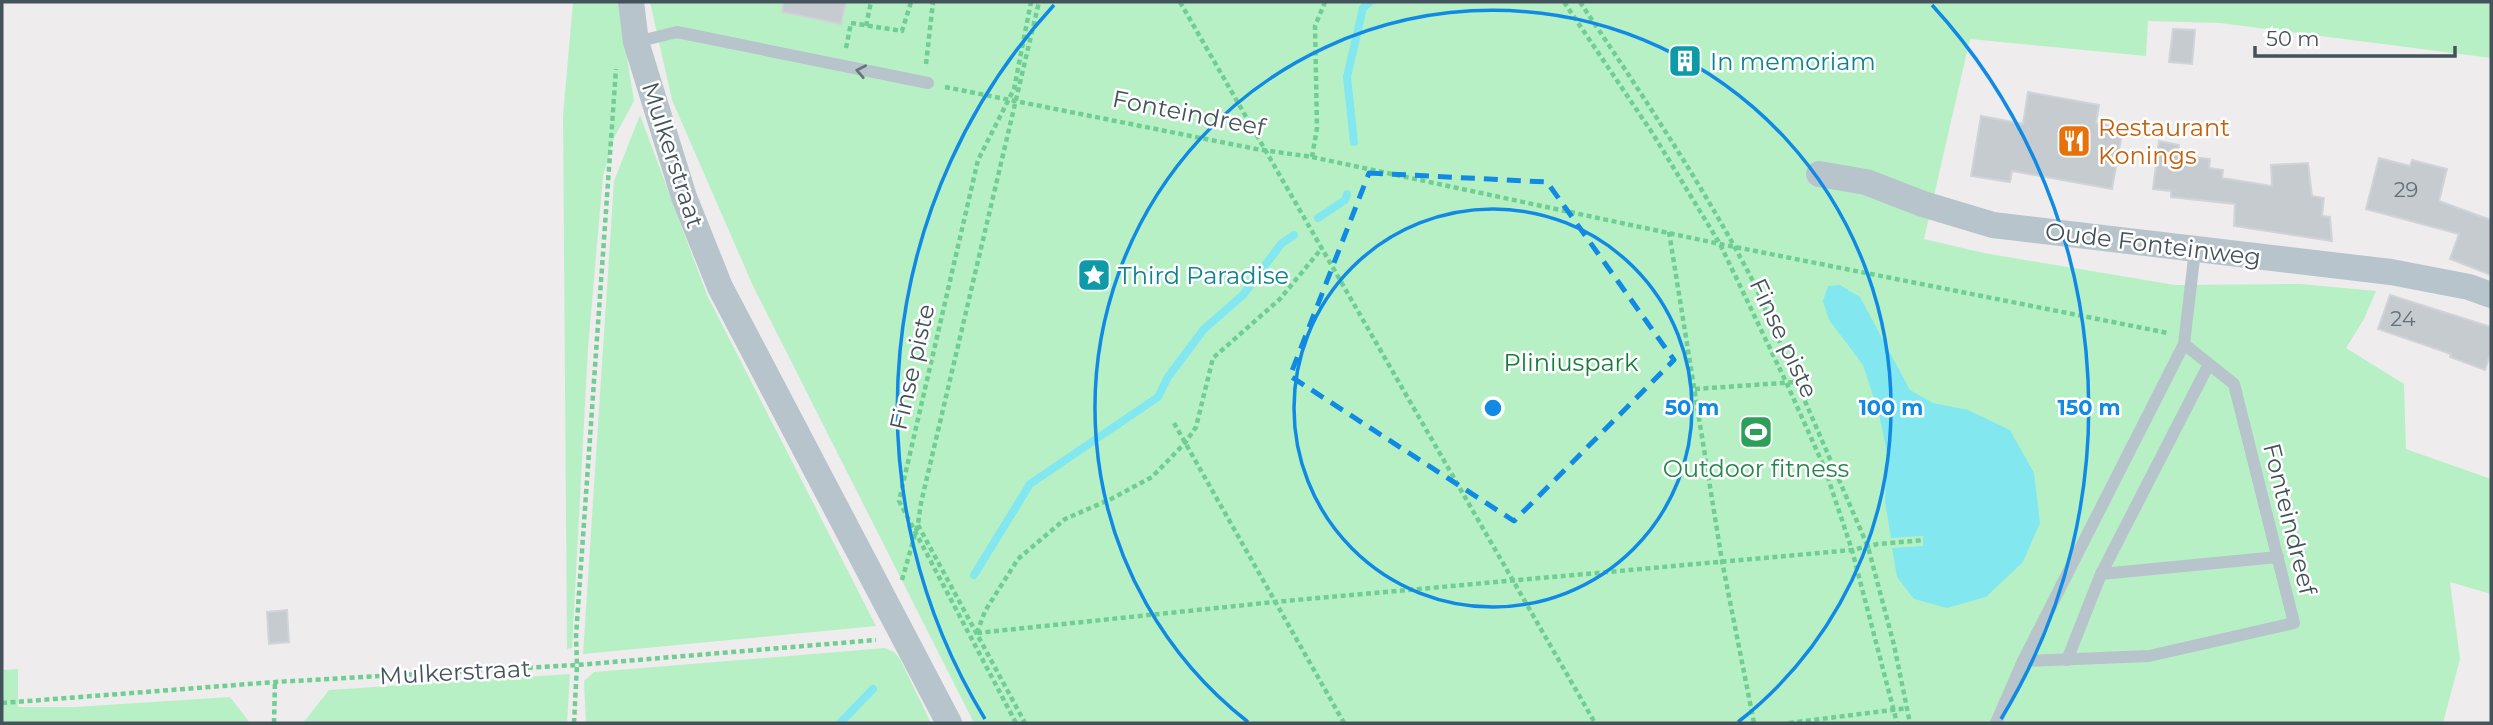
<svg xmlns="http://www.w3.org/2000/svg" width="2493" height="725" viewBox="0 0 2493 725" font-family="Montserrat,sans-serif">
<style>
.green{fill:#b8f0c6}
.water{fill:#83e7ef}
.lines{fill:none;stroke-linecap:round;stroke-linejoin:round}
.stream{stroke:#83e7ef;stroke-width:8}
.building{fill:#c6cbd0;stroke:#d0d4d9;stroke-width:2}
.path{stroke:#6fcf92;stroke-width:4.5;stroke-dasharray:5 3.5;stroke-linecap:butt}
.lane{stroke:#b7c4cb;stroke-width:12}
.street{stroke:#b7c4cb;stroke-width:26}
.oneway{stroke:#66757d}
.marked{fill:none;stroke:#118ae4;stroke-width:5;stroke-dasharray:14 9;stroke-linejoin:round}
.ring{fill:none;stroke:#118ae4;stroke-width:3.5}
.labels{text-anchor:middle;dominant-baseline:central;stroke-width:5;stroke-linejoin:round;paint-order:stroke}
.number-label{font-size:21px;fill:#647178}
.culture-label{font-size:24px;fill:#0d838f;stroke:#fff;text-anchor:start}
.street-label{font-size:24px;fill:#44535b;stroke:#fff}
.food-label{font-size:24px;fill:#c56008;stroke:#fff;text-anchor:start}
.park-label{font-size:24px;fill:#137e3a;stroke:#fff}
.leisure-label{font-size:24px;fill:#27864d;stroke:#fff}
.centre{fill:#118ae4;stroke:#fff;stroke-width:3.5}
.ring-label{font-size:21px;text-anchor:middle;font-weight:bold;fill:#118ae4;stroke:#fff;stroke-width:5;stroke-linejoin:round;paint-order:stroke}
</style>
<rect width="100%" height="100%" fill="#efeced"/>
<g class="green">
<polygon points="573,2 618,2 634,101 614,138 603,176 588,348 572,648 567,649 563,116"/>
<polygon points="650,2 2491,2 2491,58 2220,23 2148,21 2146,56 1970,39 1924,239 1984,253 2175,285 2301,284 2376,291 2364,319 2346,348 2404,384 2406,449 2491,479 2491,594 2450,582 2460,659 2443,723 974,723 753,286 672,100"/>
<polygon points="640,115 707,295 876,626 583,654 614,181"/>
<polygon points="885,648 894,652 900,659 931,723 586,723 584,681 594,672"/>
<polygon points="18,669 18,707 75,707 230,697 250,723 2,723 2,670"/>
<polygon points="570,674 567,723 303,723 329,690"/>
</g>
<polygon class="water" points="1840,285 1860,297 1910,390 1933,403 1968,410 2010,430 2034,473 2040,523 2023,562 1986,597 1947,608 1914,599 1897,577 1892,548 1923,546 1923,536 1891,538 1885,502 1887,453 1879,414 1863,365 1829,320 1823,301 1828,286"/>
<g class="lines">
<g class="stream">
<polyline points="1354,142 1347,77 1363,8 1370,2"/>
<polyline points="1318,218 1345,200 1347,194"/>
<polyline points="974,575 1030,484 1158,397 1168,377 1204,329 1243,295 1281,244 1294,235"/>
<polyline points="840,723 873,689"/>
</g>
</g>
<g class="building">
<polygon points="783,2 846,2 841,24 782,12"/>
<polygon points="2173,29 2195,30 2192,64 2169,62"/>
<polygon points="2028,92 2099,105 2096,123 2123,128 2112,189 2012,171 2010,182 1971,176 1981,116 2023,124"/>
<polygon points="2159,141 2179,145 2177,155 2210,159 2209,168 2223,170 2222,178 2272,186 2271,165 2308,163 2312,196 2324,198 2322,216 2330,217 2332,241 2234,226 2235,204 2171,197 2171,191 2153,189"/>
<polygon points="2379,158 2410,166 2412,160 2447,169 2439,201 2491,220 2491,275 2450,259 2459,234 2366,209"/>
<polygon points="2390,295 2491,327 2491,351 2485,370 2450,357 2451,354 2378,329"/>
<polygon points="287,610 289,642 269,644 267,612"/>
</g>
<g class="lines">
<g class="path">
<polyline points="1180,2 1595,723"/>
<polyline points="1564,2 1653,134 1720,244 1787,384 1825,469 1852,550 1897,723"/>
<path d="M1580,2c61,91 123,183 174,281l114,264 26,98 16,78"/>
<polyline points="866,26 871,2"/>
<polyline points="846,48 851,23 902,31 911,2"/>
<polyline points="926,64 933,2"/>
<polyline points="945,87 1256,149 1312,157 1720,244 2168,333"/>
<polyline points="1312,157 1317,128 1315,26 1325,2"/>
<polyline points="1669,232 1722,561 1754,723"/>
<polyline points="1695,389 1797,382"/>
<polyline points="1174,423 1344,723"/>
<polyline points="918,525 1025,723"/>
<polyline points="902,580 918,524 921,503 1039,2"/>
<polyline points="977,633 1274,602 1852,550 1878,544 1923,540"/>
<polyline points="977,633 985,611 1018,559 1065,519 1111,499 1152,477 1185,443 1196,427 1213,358 1280,299 1322,248"/>
<polyline points="2,703 275,682 577,665 876,640"/>
<polyline points="274,723 275,682"/>
<polyline points="574,723 577,665 576,636 616,69"/>
<polyline points="1016,723 899,501 978,160 1014,89 1031,2"/>
<polyline points="1789,723 1908,708"/>
</g>
<g class="lane">
<polyline points="636,42 677,32 928,83"/>
<polyline points="2101,574 2278,557"/>
<polyline points="2067,660 2101,574 2209,364"/>
<polyline points="2023,661 2149,656 2294,623 2234,384 2184,344"/>
<polyline points="1996,723 2023,661 2184,344 2195,250"/>
</g>
<g class="street">
<polyline points="631,2 636,42 684,197 720,287 949,723"/>
<polyline points="1819,174 1866,182 1923,204 1993,225 2391,272 2469,287 2491,295"/>
</g>
</g>
<defs><path id="oneway-chevron" d="M-2-3.5L2.5 0L-2 3.5" fill="none" stroke-width="1.6" stroke-linecap="round" stroke-linejoin="round" transform="scale(1.75)"/></defs>
<use class="oneway" href="#oneway-chevron" transform="translate(861 71) rotate(-169)"/>
<path class="marked" d="M1369,173l178,9 127,178 -160,161 -224,-145z"/>
<g class="ring">
<circle cx="1493" cy="408" r="199"/>
<path d="M1248 722A398 398 0 1 1 1738 722"/>
<path d="M985 719A596 596 0 0 1 1054 5M1932 5A596 596 0 0 1 2001 719"/>
</g>
<defs>
<symbol id="building-square" viewBox="-11 -11 22 22"><rect x="-9" y="-9" width="18" height="18" rx="4" fill="#0f9aa8" stroke="#fff"/><path d="M-4-6H4V6H1V3H-1V6H-4ZM-2.5-4.3h1.7v1.8h-1.7ZM.8-4.3h1.7v1.8H.8ZM-2.5-1h1.7V.8h-1.7ZM.8-1h1.7V.8H.8Z" fill="#fff"/></symbol>
<symbol id="restaurant-square" viewBox="-11 -11 22 22"><rect x="-9" y="-9" width="18" height="18" rx="4" fill="#e8710a" stroke="#fff"/><path d="M-5-6h1v4h1v-4h1v4h1v-4h1v5L-1.5 .5V6h-2V.5L-5-1ZM5-6V6H3V1.5H1.5Q1.5-4 5-6Z" fill="#fff"/></symbol>
<symbol id="sight-square" viewBox="-11 -11 22 22"><rect x="-9" y="-9" width="18" height="18" rx="4" fill="#0f9aa8" stroke="#fff"/><path d="M0-6L1.8-2.2L6-1.7L2.9 1.2L3.7 5.4L0 3.3L-3.7 5.4L-2.9 1.2L-6-1.7L-1.8-2.2Z" fill="#fff"/></symbol>
<symbol id="stadium-square" viewBox="-11 -11 22 22"><rect x="-9" y="-9" width="18" height="18" rx="4" fill="#2e9e5b" stroke="#fff"/><path d="M0-5a6.5 5 0 1 0 0 10a6.5 5 0 1 0 0-10ZM-3.5-1.8h7v3.6h-7Z" fill="#fff"/></symbol>
</defs>
<g fill-rule="evenodd">
<use href="#building-square" x="1666" y="42" width="38" height="38"/>
<use href="#restaurant-square" x="2055" y="122" width="38" height="38"/>
<use href="#sight-square" x="1075" y="256" width="38" height="38"/>
<use href="#stadium-square" x="1737" y="413" width="38" height="38"/>
</g>
<g class="labels">
<g class="number-label">
<text x="2406" y="189">29</text>
<text x="2403" y="318">24</text>
</g>
<g class="culture-label">
<text x="1710" y="61">In memoriam</text>
<text x="1118" y="275">Third Paradise</text>
</g>
<g class="street-label">
<text transform="translate(1189 113) rotate(11)">Fonteindreef</text>
<text transform="translate(673 155) rotate(72)">Mulkerstraat</text>
<text transform="translate(2153 244) rotate(7)">Oude Fonteinweg</text>
<text transform="translate(1784 338) rotate(65)">Finse piste</text>
<text transform="translate(912 367) rotate(-77)">Finse piste</text>
<text transform="translate(2290 519) rotate(76)">Fonteindreef</text>
<text transform="translate(455 672) rotate(-3)">Mulkerstraat</text>
</g>
<g class="food-label">
<text x="2098" y="127">Restaurant<tspan x="2098" dy="28">Konings</tspan></text>
</g>
<g class="park-label">
<text x="1571" y="362">Pliniuspark</text>
</g>
<g class="leisure-label">
<text x="1756" y="468">Outdoor fitness</text>
</g>
</g>
<circle cx="1493" cy="408" r="10" class="centre"/>
<g class="ring-label">
<text x="1692" y="415">50 m</text>
<text x="1891" y="415">100 m</text>
<text x="2089" y="415">150 m</text>
</g>
<rect width="2493" height="725" fill="none" stroke="#44535b" stroke-width="7"/>
<path d="M2255 46v10h200v-10" fill="none" stroke="#44535b" stroke-width="3.5"/>
<text x="2266" y="46" font-size="21" fill="#44535b" stroke="#ffffff" stroke-width="5" paint-order="stroke">50 m</text>
</svg>
